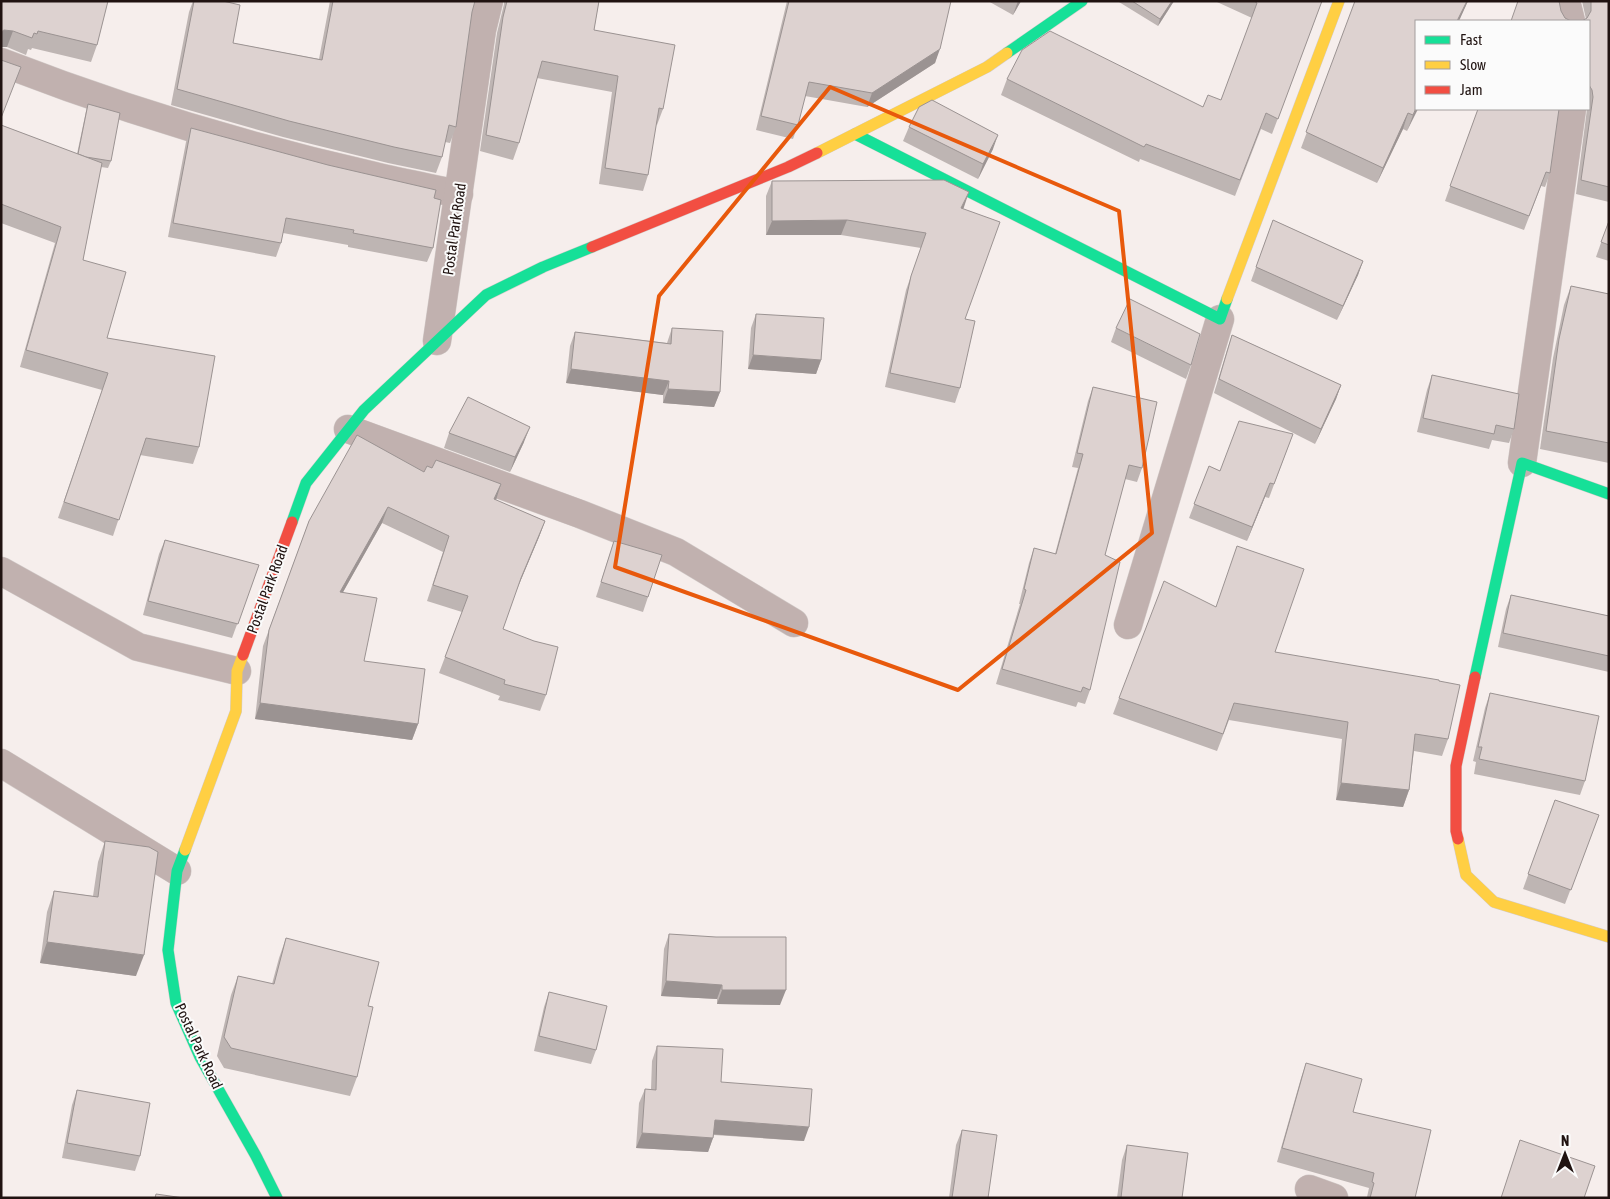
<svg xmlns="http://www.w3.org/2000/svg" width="1610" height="1199" viewBox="0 0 1610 1199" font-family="'Asap Condensed',sans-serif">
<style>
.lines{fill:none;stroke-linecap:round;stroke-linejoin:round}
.street-casing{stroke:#d3ccca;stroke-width:29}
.fast-casing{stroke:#d3ccca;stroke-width:12}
.slow-casing{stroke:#d3ccca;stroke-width:12}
.jam-casing{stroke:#d3ccca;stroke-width:12}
.street{stroke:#c1b1af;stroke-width:28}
.fast{stroke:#16e098;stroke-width:11}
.slow{stroke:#ffcf43;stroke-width:11}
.jam{stroke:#f24e42;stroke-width:11}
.wall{fill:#beb5b3}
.shaded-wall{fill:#9b9392}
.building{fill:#ddd2d0;stroke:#9b9392}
.marked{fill:none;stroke:#e8590c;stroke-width:4;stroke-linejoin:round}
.labels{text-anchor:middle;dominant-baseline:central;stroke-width:4;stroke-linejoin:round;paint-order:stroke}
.street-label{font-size:15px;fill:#201311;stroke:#fbfbfb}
</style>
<rect width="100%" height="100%" fill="#f6eeec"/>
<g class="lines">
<defs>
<g id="street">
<polyline points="1566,1 1571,21"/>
<path d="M1,62c121,47 246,85 373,114 28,7 57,12 85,18"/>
<polyline points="437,341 482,30 489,1"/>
<polyline points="348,429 580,514 676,552 794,623"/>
<polyline points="1522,463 1572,109"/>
<polyline points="1,571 138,647 237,671"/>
<polyline points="1128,625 1220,319"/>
<polyline points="1,763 177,871"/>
<polyline points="1309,1189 1334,1198"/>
</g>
<g id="fast">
<polyline points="1007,53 1082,1"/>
<polyline points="855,134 1220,319 1227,299"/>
<polyline points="292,522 306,483 364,410 486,295 543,267 592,247"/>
<polyline points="1475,677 1522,463 1609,494"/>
<polyline points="185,850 177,871 168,950 176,1003 200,1057 256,1156 277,1198"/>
</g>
<g id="slow">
<polyline points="817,153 987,67 1007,53"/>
<polyline points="1227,299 1339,1"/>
<polyline points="1458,839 1466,875 1494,902 1609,937"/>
<polyline points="185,850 236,711 237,671 243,655"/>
</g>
<g id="jam">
<polyline points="592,247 788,167 817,153"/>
<polyline points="243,655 292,522"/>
<polyline points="1458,839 1456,831 1456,766 1475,677"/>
</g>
</defs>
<use href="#street" class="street-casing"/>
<use href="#fast" class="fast-casing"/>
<use href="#slow" class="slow-casing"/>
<use href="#jam" class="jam-casing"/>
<use href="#street" class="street"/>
<use href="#fast" class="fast"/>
<use href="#slow" class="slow"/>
<use href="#jam" class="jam"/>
</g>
<g class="wall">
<polygon points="1,1 97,45 91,62 32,48 31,50 28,49 26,55 7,47"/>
<polygon points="193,1 223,1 233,43 319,59 330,1 475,1 472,12 456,127 450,143 445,142 442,157 436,173 388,163 283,137 171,105 189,12"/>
<polygon points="504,1 599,1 594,30 663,109 657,125 656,124 648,175 643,191 599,184 612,92 537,78 519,143 513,160 480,151 497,33 504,4"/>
<polygon points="787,1 951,1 935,63 867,107 805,96 798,125 793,139 756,130"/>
<polygon points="988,1 1021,1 1013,15"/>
<polygon points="1119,1 1174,1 1158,26 1119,2"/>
<polygon points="1217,1 1322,1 1272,134 1261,129 1235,196 1140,159 1139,162 1001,95 1007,79 1203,107 1221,100 1252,18 1217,2"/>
<polygon points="1354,1 1468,1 1416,109 1407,131 1403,129 1377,183 1301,148 1354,6"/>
<polygon points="1582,1 1609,1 1609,202 1576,194 1587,109 1589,109 1589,21 1586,19"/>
<polygon points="88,104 111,161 108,168 101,167 83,260 107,338 199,447 193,464 140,455 113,536 58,518 102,390 20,367 55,243 1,223 1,125 77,154 86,111"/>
<polygon points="1478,109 1550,173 1545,187 1541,186 1524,230 1445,201"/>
<polygon points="909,127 993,149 978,179 903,141"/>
<polygon points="191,128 434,198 433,248 427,262 348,247 348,245 283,233 281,243 276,257 168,237 186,142"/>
<polygon points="772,181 964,207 963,209 965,319 960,388 955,403 885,387 906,290 921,248 841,235 766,235 766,196"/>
<polygon points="1273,220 1363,261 1358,275 1337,320 1251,281"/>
<polygon points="1609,220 1609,261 1596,257"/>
<polygon points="1571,286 1609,294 1609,463 1540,449 1553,358 1564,305"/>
<polygon points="756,314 821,360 816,374 748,369 751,328"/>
<polygon points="672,328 720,392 714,407 663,403 663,395 566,383 570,346 575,332 667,343"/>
<polygon points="1116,328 1191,365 1186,379 1111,342"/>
<polygon points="1232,335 1341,385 1336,399 1315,444 1214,393 1227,350"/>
<polygon points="1432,375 1514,429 1509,443 1492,440 1489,449 1417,432 1427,390"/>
<polygon points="1093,387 1142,468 1137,482 1125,479 1105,555 1090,690 1085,704 1078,702 1076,707 996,684 1020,604 1019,604 1029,563 1034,548 1055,554 1078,468 1072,467 1088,401"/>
<polygon points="449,433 524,442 510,472 444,448"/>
<polygon points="1293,434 1269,498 1265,497 1247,541 1189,518 1209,466 1220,471"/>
<polygon points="432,468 501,484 496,500 545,521 539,537 516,591 503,629 546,695 540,711 498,700 500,696 439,673 462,612 427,601 443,552 382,523 343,592 364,661 418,724 412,740 255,719 263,646 309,521"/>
<polygon points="165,540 259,565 232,638 143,615 159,554"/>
<polygon points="614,541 648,597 643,612 596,597"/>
<polygon points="1511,595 1609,616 1609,672 1498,647 1506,609"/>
<polygon points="1275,652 1448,739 1442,756 1414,751 1409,790 1403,807 1336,800 1342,739 1229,720 1217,751 1113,714 1119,698"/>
<polygon points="1490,693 1585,781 1580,795 1474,774 1476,762 1473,761 1485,708"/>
<polygon points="1555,800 1599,815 1565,904 1523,889"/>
<polygon points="105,841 136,976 40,963 47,912 54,891 93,896 98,862"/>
<polygon points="669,934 780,1005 717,1004 717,999 661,996 664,949"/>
<polygon points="286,938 368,1006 357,1077 350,1096 224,1068 217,1056 231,995 238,976 272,984 279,958"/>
<polygon points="549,992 596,1050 591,1064 534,1051 544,1007"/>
<polygon points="657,1046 721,1082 804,1141 714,1135 708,1152 636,1148 639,1103 645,1089 651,1089 652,1061"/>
<polygon points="1306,1063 1353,1112 1415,1198 1368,1198 1367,1197 1369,1188 1277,1162 1301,1078"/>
<polygon points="77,1090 140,1156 135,1171 62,1158 72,1105"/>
<polygon points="962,1130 988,1198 949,1198 956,1145"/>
<polygon points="1127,1145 1182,1198 1117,1198 1122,1160"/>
</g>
<g class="shaded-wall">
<polygon points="1018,1 1021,1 1013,15"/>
<polygon points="1172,1 1174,1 1158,26 1160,19"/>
<polygon points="1467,1 1468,1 1459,21 1457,21"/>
<polygon points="4,30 13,31 7,47 1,47 1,32"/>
<polygon points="940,49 935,63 867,107 872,93"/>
<polygon points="1416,109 1418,109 1407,131 1413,115"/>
<polygon points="1408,113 1403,129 1377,183 1383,168"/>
<polygon points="998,135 993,149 978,179 983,164"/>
<polygon points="969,192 964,207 955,223 961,208"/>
<polygon points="847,220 841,235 766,235 772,221"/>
<polygon points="1363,261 1358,275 1337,320 1343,306"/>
<polygon points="753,355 821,360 816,374 748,369"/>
<polygon points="571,369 669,381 663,395 566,383"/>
<polygon points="1341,385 1336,399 1315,444 1321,429"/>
<polygon points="668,389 720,392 714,407 663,403"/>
<polygon points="530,427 524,442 510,472 515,457"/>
<polygon points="1270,483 1265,497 1247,541 1252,527"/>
<polygon points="501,484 496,500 494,499"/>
<polygon points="388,507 382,523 334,608 340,592"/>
<polygon points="545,521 539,537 515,594 521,578"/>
<polygon points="260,703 418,724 412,740 255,719"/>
<polygon points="1341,783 1409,790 1403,807 1336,800"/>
<polygon points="47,942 144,955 136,976 40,963"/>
<polygon points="666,981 722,985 717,999 661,996"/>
<polygon points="722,990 786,990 780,1005 717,1004"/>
<polygon points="715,1120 809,1127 804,1141 709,1134"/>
<polygon points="642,1133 713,1138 708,1152 636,1148"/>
</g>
<g class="building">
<polygon points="1,1 108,1 97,45 38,31 37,34 34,33 32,38 13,31 4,30 1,32"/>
<polygon points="194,1 223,1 240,5 233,43 322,60 333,1 475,1 472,12 456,127 449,125 442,157 394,147 289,121 177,89"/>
<polygon points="507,1 599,1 594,30 675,45 663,109 659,108 648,175 605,168 618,76 542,61 519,143 486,135 503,17"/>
<polygon points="789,1 951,1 940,49 872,93 809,82 798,125 761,116"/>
<polygon points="1132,1 1172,1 1160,19"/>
<polygon points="1254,1 1322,1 1278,119 1266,113 1240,180 1146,144 1144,147 1007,79 1022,50 1050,31 1203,107 1208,95 1221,100 1257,3"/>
<polygon points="1355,1 1467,1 1457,21 1416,21 1416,108 1413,115 1408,113 1383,168 1306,132"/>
<polygon points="1518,1 1559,1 1561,11 1565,18 1571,21 1511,21"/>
<polygon points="1591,1 1609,1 1609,187 1581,180 1593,97 1592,90 1589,85 1589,21 1582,21 1587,18 1591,11"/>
<polygon points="1,60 21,67 1,118"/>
<polygon points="932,100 998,135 983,164 909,127 919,107"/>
<polygon points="88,104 120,113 111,161 86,157 78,154"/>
<polygon points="1478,109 1559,109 1550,173 1546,172 1529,216 1450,186"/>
<polygon points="1,125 102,163 83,260 126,272 107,338 215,356 199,447 146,438 119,520 64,502 108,373 26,350 61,227 1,204"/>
<polygon points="191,128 328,165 436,190 434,198 441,200 433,248 353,233 354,230 286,218 281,243 173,223"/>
<polygon points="944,180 969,192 961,208 1000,222 965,319 975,321 960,388 890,373 911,276 926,233 847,220 772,221 772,181"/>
<polygon points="1273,220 1363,261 1343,306 1256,267"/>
<polygon points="1609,221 1609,245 1601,242"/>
<polygon points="1571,286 1609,294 1609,443 1546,431 1559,339"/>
<polygon points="1130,299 1200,334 1191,365 1116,328"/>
<polygon points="756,314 824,318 821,360 753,355"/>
<polygon points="672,328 723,331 720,392 668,389 669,381 571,369 575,332 671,344"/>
<polygon points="1232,335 1341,385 1321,429 1219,379"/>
<polygon points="1432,375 1519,394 1514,429 1496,425 1494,434 1423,418"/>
<polygon points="1093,387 1157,402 1142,468 1129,465 1105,555 1120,562 1090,690 1083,687 1081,692 1002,669 1026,590 1024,589 1034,548 1056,554 1083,454 1077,453"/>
<polygon points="468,397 530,427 515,457 449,433"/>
<polygon points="1239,421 1293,434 1274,484 1270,483 1252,527 1194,504 1209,466 1220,471"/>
<polygon points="357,435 424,472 427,466 432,468 436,460 501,484 494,499 545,521 521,578 503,629 534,641 558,647 546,695 504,684 505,680 445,657 468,596 433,585 449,536 388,507 340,592 377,598 364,661 425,669 418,724 260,703 269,630 309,521"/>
<polygon points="165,540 259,565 238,624 148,601"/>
<polygon points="614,541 662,555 648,597 601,582"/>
<polygon points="1237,546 1304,569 1275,652 1439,680 1439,681 1460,685 1448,739 1415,734 1409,790 1341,783 1348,722 1234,703 1223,734 1119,698 1164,581 1216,607"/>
<polygon points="1511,595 1609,616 1609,656 1503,633"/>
<polygon points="1490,693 1599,716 1585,781 1479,759 1482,747 1478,747"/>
<polygon points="1555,800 1599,815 1571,890 1528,874"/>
<polygon points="105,841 149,847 158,852 144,955 47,942 54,891 98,897"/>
<polygon points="669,934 716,937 786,937 786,990 722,990 722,985 666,981"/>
<polygon points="286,938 379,962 368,1006 373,1007 357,1077 231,1048 224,1037 238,976 274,984"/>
<polygon points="549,992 607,1006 596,1050 539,1036"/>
<polygon points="657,1046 723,1049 721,1082 812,1089 809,1127 715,1120 713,1138 642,1133 645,1089 656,1090"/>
<polygon points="1306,1063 1362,1079 1353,1112 1431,1130 1415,1198 1370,1198 1374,1183 1372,1182 1374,1173 1282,1148"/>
<polygon points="77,1090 150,1103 140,1156 67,1143"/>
<polygon points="962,1130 997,1135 988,1198 952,1198"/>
<polygon points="1520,1140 1595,1166 1584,1198 1501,1198"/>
<polygon points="1127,1145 1188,1153 1182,1198 1121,1198"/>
<polygon points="156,1194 184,1198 155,1198"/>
</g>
<path class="marked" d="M830,87l289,124 33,322 -194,157 -343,-123 44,-271z"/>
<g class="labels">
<g class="street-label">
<text transform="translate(454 229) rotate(-82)">Postal Park Road</text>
<text transform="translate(267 589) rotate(-70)">Postal Park Road</text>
<text transform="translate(199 1046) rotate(65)">Postal Park Road</text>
</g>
</g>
<rect width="1610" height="1199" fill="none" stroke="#201311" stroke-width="5"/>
<rect x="1415" y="20" width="175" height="90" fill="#fbfbfb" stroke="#a39e9d"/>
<rect x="1425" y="36" width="25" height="8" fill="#16e098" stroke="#a39e9d"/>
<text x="1460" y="45" font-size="15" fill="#201311">Fast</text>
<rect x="1425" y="61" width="25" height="8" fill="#ffcf43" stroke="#a39e9d"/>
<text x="1460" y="70" font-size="15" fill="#201311">Slow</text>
<rect x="1425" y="86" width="25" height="8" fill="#f24e42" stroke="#a39e9d"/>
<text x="1460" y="95" font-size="15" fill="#201311">Jam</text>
<g transform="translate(1565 1154)" stroke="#fbfbfb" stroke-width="4" paint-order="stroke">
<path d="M0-4L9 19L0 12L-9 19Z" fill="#201311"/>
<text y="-8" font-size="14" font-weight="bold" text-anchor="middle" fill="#201311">N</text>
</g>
</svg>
